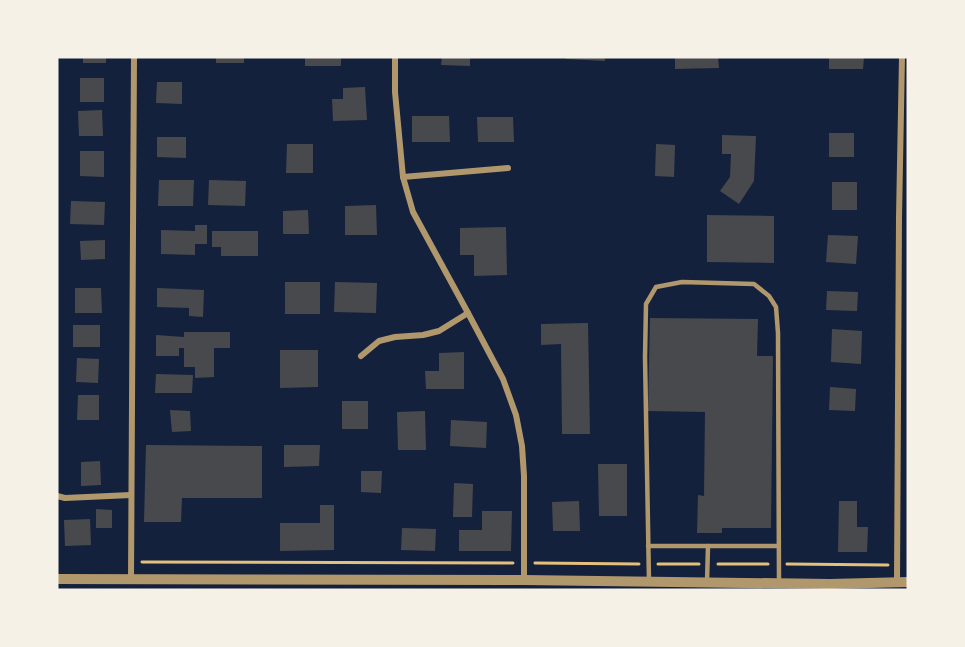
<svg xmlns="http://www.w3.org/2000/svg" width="965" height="647" viewBox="0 0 965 647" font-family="'Sofia Sans Condensed',sans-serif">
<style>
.building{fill:#48494c}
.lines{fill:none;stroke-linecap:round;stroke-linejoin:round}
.path{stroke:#e5c07b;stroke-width:3}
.service{stroke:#b1986c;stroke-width:4.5}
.minor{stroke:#b1986c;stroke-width:6}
.tertiary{stroke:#b1986c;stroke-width:10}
</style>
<rect width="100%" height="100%" fill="#14213d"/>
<g class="building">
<rect x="83" y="57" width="23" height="6"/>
<rect x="216" y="57" width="28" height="6"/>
<rect x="305" y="57" width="36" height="9"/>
<polygon points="442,57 470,57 470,66 441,65"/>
<polygon points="566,57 605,57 605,61 566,59"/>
<polygon points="675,57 718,57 719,68 675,69"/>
<polygon points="829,57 864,57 863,69 829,69"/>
<rect x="80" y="78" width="24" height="24"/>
<polygon points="157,82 182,82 182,104 156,103"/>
<polygon points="365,87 367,120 333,121 332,99 343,99 343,88"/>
<polygon points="102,110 103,136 79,136 78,111"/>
<polygon points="412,116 449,116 450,142 412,142"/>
<polygon points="477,117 513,117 514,142 478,142"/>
<rect x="829" y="133" width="25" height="24"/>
<polygon points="722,135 756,136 754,181 739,204 720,191 730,177 731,154 722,154"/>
<polygon points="157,137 186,137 186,158 157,157"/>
<polygon points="287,144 313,144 313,173 286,173"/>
<polygon points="656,144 675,145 674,177 655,176"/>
<polygon points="80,151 104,151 104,177 80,176"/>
<polygon points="159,180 194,180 193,206 158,206"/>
<polygon points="209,180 246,181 245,206 208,205"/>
<rect x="832" y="182" width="25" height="28"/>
<polygon points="71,201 105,202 104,225 70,224"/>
<polygon points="376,205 377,235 345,235 345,206"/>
<polygon points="308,210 309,234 283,234 283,211"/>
<polygon points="707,215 774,216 774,263 707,262"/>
<polygon points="195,225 207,225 207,244 195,244 195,255 161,254 161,230 195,231"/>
<polygon points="506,227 507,275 474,276 474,255 460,255 460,228"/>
<polygon points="212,231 258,231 258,256 221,256 221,247 212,247"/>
<polygon points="828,235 858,236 856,264 826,262"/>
<polygon points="105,240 105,259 81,260 80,241"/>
<rect x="285" y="282" width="35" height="32"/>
<polygon points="335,282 377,283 376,313 334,312"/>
<polygon points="75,288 101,288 102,313 75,313"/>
<polygon points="157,288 204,290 203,317 189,316 189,308 157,307"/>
<polygon points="827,291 858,292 857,311 826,310"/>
<polygon points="650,318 758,319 757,356 773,356 771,528 722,528 722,533 697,533 698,495 704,496 705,412 648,411"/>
<polygon points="588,323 590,434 562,434 561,344 541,345 541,324"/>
<rect x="73" y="325" width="27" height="22"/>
<polygon points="832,329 862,331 861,364 831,362"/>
<polygon points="184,332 230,332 230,348 214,348 214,377 195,378 195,367 184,367 184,348 179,348 179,356 156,356 156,335 184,337"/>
<polygon points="280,350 318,350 318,387 280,388"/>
<polygon points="464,352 464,389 426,389 425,371 439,371 439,353"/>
<polygon points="77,358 99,359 98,383 76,382"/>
<polygon points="156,374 193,375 192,393 155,393"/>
<polygon points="830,387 856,389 855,411 829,410"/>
<polygon points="78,395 99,395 99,420 77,420"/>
<rect x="342" y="401" width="26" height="28"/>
<polygon points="170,410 190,411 191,431 172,432"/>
<polygon points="425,411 426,450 398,450 397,412"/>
<polygon points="451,420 487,422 486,448 450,446"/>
<polygon points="146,445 262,446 262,498 182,498 181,522 144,522"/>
<polygon points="284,445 320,445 319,466 284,467"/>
<polygon points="100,461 101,485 81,486 81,462"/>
<polygon points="598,464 627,464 627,516 599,516"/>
<polygon points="361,471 382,471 381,493 361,492"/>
<polygon points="454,483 473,484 472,517 453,517"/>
<polygon points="579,501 580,531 553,531 552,502"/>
<polygon points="839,501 857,501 857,527 868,527 867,552 838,552"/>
<polygon points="320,505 334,505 334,550 280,551 280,523 320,523"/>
<polygon points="96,509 112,510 112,528 96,528"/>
<polygon points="482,511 512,511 511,551 459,551 459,530 482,530"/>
<polygon points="90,519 91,545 65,546 64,520"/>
<polygon points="402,528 436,529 435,551 401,550"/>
</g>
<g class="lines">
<g class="path">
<polyline points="142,562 513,563"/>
<polyline points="535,563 639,564"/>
<polyline points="658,564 699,564"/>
<polyline points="718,564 768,564"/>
<polyline points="787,564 888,565"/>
</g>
<g class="service">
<polyline points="648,546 778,546"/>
<polyline points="649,582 645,357 646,304 656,287 682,282 754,284 769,296 776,307 778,333 779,584"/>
<polyline points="707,582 708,546"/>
</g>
<g class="minor">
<polyline points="395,57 395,92 403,177 413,212 468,313 503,379 516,415 522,446 524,476 524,580"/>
<polyline points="403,177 508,168"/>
<polyline points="361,356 379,341 395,337 423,335 439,331 468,313"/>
<polyline points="57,496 65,498 131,495"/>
<polyline points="131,579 134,57"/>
<polyline points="897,582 899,217 902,57"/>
</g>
<polyline class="tertiary" points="57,579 524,580 830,584 908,582"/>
</g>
<rect width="965" height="647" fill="none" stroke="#f6f1e7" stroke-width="117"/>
</svg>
